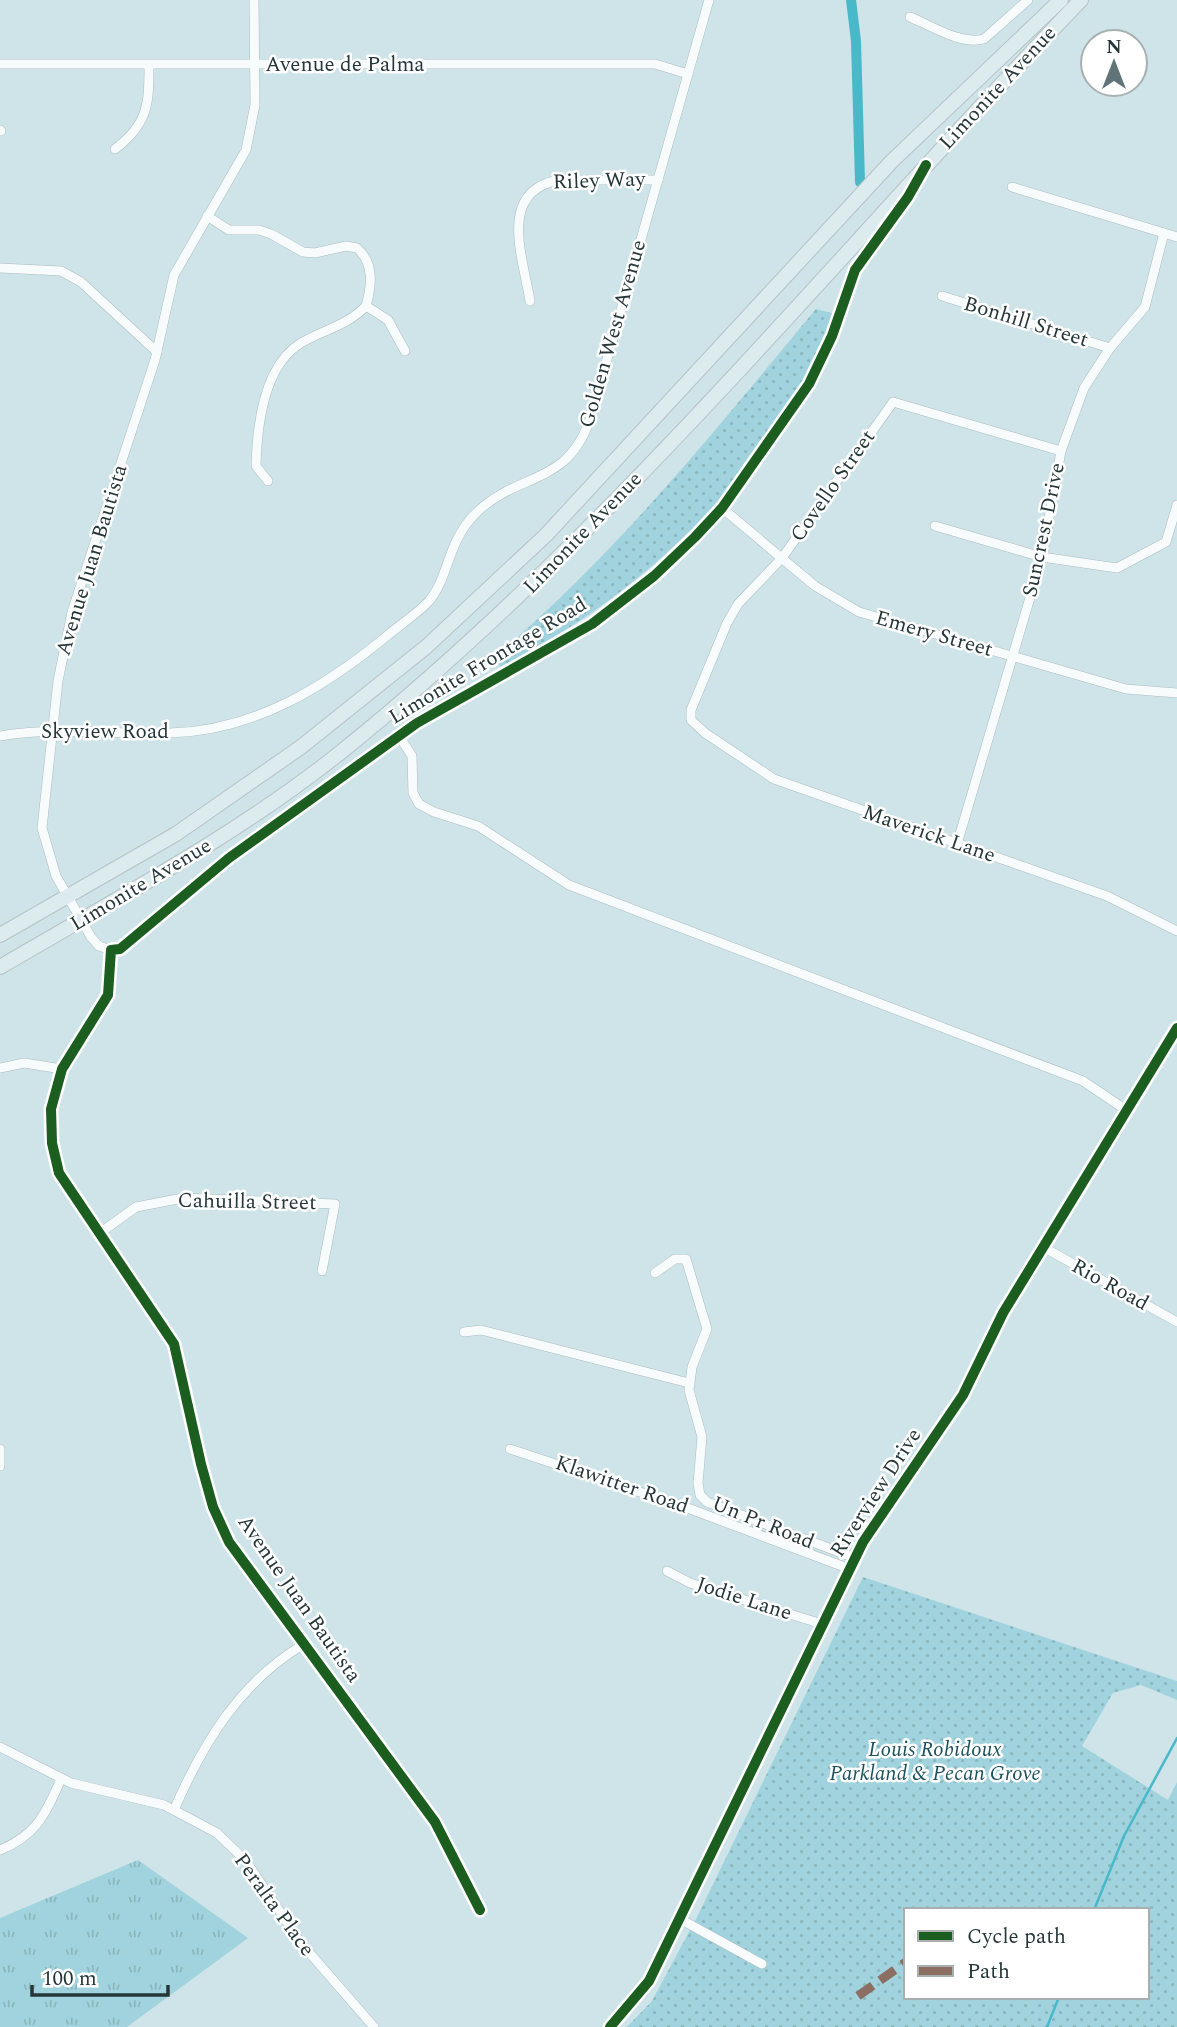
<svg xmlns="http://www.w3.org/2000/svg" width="1177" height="2027" viewBox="0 0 1177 2027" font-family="Spectral,serif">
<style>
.grass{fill:url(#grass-tufts)}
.park{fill:url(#park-dots);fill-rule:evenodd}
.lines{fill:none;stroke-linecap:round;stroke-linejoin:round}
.stream{stroke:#49b8c9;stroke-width:2.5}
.canal{stroke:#49b8c9;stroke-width:10}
.street-casing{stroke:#aabcc0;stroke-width:10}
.primary-casing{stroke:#b6c2c4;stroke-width:16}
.street{stroke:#f8fbfc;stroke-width:9}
.primary{stroke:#dcebee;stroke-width:14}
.quiet{stroke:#8d6e63;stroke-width:9;stroke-dasharray:18 9;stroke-linecap:butt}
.cycleway-casing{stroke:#fff;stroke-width:15}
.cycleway{stroke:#1b5e20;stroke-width:10}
.labels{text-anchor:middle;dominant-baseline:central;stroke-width:5;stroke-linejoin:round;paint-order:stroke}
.street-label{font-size:21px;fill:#26373a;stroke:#fff}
.park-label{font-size:21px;font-style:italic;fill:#1d525c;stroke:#fff}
</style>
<defs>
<pattern id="grass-tufts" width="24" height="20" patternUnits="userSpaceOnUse" patternTransform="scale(1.75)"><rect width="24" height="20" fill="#a0d3dd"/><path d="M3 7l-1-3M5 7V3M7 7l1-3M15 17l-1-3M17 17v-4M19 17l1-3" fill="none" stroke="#8ab6be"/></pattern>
<pattern id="park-dots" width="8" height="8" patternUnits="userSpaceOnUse" patternTransform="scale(1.75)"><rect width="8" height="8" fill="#a0d3dd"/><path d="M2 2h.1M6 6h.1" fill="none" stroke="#8ab6be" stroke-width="1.8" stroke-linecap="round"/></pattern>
</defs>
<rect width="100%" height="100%" fill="#cee4e9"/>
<polygon class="grass" points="138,1860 248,1938 127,2027 0,2027 0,1918"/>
<g class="park">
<path d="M816,309l19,5c-11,38 -32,70 -53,103 -72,110 -166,191 -282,250l-4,-11c124,-106 216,-222 320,-347z"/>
<path d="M863,1577l314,104v19l-36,-15 -28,8 -31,53 86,54 9,-18v245h-550l25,-26 45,-84zM906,1910h241v87h-241z"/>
</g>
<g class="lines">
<g class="stream">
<polyline points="1094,1910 1124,1836 1177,1738"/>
<polyline points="1047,2027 1059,1997"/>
</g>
<polyline class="canal" points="851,0 856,41 860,182"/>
<defs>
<g id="street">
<path d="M910,17c22,9 50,28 74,22l44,-39"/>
<polyline points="0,64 655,64 688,74"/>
<polyline points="0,130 1,131"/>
<path d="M115,149c33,-25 34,-44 34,-84"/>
<polyline points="1012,187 1177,237"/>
<path d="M207,216l22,14h30l12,4 32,18 12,1 31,-7 11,2c17,15 15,37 9,58 -18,19 -43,24 -65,37 -38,23 -44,84 -45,123l12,15"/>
<polyline points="0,268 61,271 81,282 157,352"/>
<polyline points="942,296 1110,348"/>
<path d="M530,301c-7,-44 -33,-110 29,-121h99"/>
<polyline points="366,306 388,320 405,351"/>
<polyline points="1061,451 893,402 782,558 738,604 727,623 691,710 691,720 705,733 774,779 1107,896 1177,931"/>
<polyline points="722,508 815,586 859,612 1126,689 1177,693"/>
<polyline points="935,526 1042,557 1117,568 1166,542 1177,505"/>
<path d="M0,736c57,-10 113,-1 170,-3 84,-2 155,-46 218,-98 13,-11 29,-21 41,-34 20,-23 18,-60 47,-88 43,-42 91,-26 114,-94l119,-419"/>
<polyline points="399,736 412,756 413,793 419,804 434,812 478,826 569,885 1083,1081 1126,1110"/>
<polyline points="957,844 1042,557 1061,451 1084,388 1110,348 1145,307 1164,233"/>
<polyline points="111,950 120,949 229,858 417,723 592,624 654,576 695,537 722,508 809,384 832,336 855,270 916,183"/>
<polyline points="111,950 108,995 62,1069 51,1109 52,1143 59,1173 174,1344 201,1464 213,1507 229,1542 435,1822 480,1910"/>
<polyline points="111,950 99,946 91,937 56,876 42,828 58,681 72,612 155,360 174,275 246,150 255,105 254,0"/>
<polyline points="0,1068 24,1063 62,1069"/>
<polyline points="100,1233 136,1207 183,1198 335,1204 322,1271"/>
<polyline points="1043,1247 1177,1322"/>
<polyline points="655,1273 675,1259 686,1259 707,1329 692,1367 689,1390 702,1437 698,1483 700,1495 707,1502 855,1558"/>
<polyline points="464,1332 481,1330 689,1383"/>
<polyline points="0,1449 0,1466"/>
<polyline points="510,1449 685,1507 850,1569"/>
<polyline points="667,1571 690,1583 822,1624"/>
<polyline points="0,1747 71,1783 164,1805 217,1833 246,1861 300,1942 374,2027"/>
<path d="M174,1810c29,-67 66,-128 130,-166"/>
<path d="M0,1850c37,-15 46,-37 61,-71"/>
<polyline points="680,1919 762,1964"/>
<polyline points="610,2027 649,1981 863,1542 963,1395 1003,1313 1177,1028"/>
</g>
<g id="primary">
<polyline points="0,935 176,834 301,747 426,647 546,535 892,161 1061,0"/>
<path d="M0,967c116,-68 236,-131 341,-215 275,-221 496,-499 740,-752"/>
</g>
</defs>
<use href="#street" class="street-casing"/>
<use href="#primary" class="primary-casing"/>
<use href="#street" class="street"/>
<use href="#primary" class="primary"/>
<polyline class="quiet" points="858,1996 906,1962"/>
<defs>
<g id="cycleway">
<polyline points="480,1910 435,1822 229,1542 213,1507 201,1464 174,1344 59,1173 52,1143 51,1109 62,1069 108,995 111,950 120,949 229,858 417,723 592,624 654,576 695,537 722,508 809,384 832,336 855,270 908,197 926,165"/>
<polyline points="610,2027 649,1981 863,1542 963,1395 1003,1313 1177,1028"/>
</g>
</defs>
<use href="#cycleway" class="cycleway-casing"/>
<use href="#cycleway" class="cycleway"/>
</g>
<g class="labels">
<g class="street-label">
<text x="345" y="65">Avenue de Palma</text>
<text transform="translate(998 88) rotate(-47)">Limonite Avenue</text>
<text transform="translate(599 181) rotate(-2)">Riley Way</text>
<text transform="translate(1026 322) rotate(17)">Bonhill Street</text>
<text transform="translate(613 334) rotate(-74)">Golden West Avenue</text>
<text transform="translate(833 486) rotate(-55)">Covello Street</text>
<text transform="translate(1044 530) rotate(-78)">Suncrest Drive</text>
<text transform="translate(583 533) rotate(-46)">Limonite Avenue</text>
<text transform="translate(92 560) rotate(-73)">Avenue Juan Bautista</text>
<text transform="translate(934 634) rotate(16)">Emery Street</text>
<text transform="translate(488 661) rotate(-31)">Limonite Frontage Road</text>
<text x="105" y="732">Skyview Road</text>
<text transform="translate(929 834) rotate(19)">Maverick Lane</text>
<text transform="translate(141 885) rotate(-31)">Limonite Avenue</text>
<text transform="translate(247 1202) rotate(1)">Cahuilla Street</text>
<text transform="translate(1110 1285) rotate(29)">Rio Road</text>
<text transform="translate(622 1485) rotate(19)">Klawitter Road</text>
<text transform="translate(876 1493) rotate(-57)">Riverview Drive</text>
<text transform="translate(763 1523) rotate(22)">Un Pr Road</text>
<text transform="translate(299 1599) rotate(55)">Avenue Juan Bautista</text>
<text transform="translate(744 1599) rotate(18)">Jodie Lane</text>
<text transform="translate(274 1905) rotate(54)">Peralta Place</text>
</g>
<g class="park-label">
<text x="935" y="1750">Louis Robidoux<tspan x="935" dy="24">Parkland &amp; Pecan Grove</tspan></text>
</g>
</g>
<rect x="904" y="1908" width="245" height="91" fill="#ffffff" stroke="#a8afb0" stroke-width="2"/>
<rect x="918" y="1931" width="35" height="10" fill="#1b5e20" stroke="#a8afb0" stroke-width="2"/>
<text x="967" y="1943" font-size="21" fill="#26373a">Cycle path</text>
<rect x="918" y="1966" width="35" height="10" fill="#8d6e63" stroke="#a8afb0" stroke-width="2"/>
<text x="967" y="1978" font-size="21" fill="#26373a">Path</text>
<g transform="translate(1114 63)"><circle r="33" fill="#ffffff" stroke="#a8afb0" stroke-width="2"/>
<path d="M0-5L12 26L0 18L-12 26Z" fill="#617477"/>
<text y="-10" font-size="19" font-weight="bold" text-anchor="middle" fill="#26373a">N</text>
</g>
<path d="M32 1985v10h136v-10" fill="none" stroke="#26373a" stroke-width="3.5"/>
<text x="42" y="1985" font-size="21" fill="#26373a" stroke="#ffffff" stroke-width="5" paint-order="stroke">100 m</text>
</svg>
